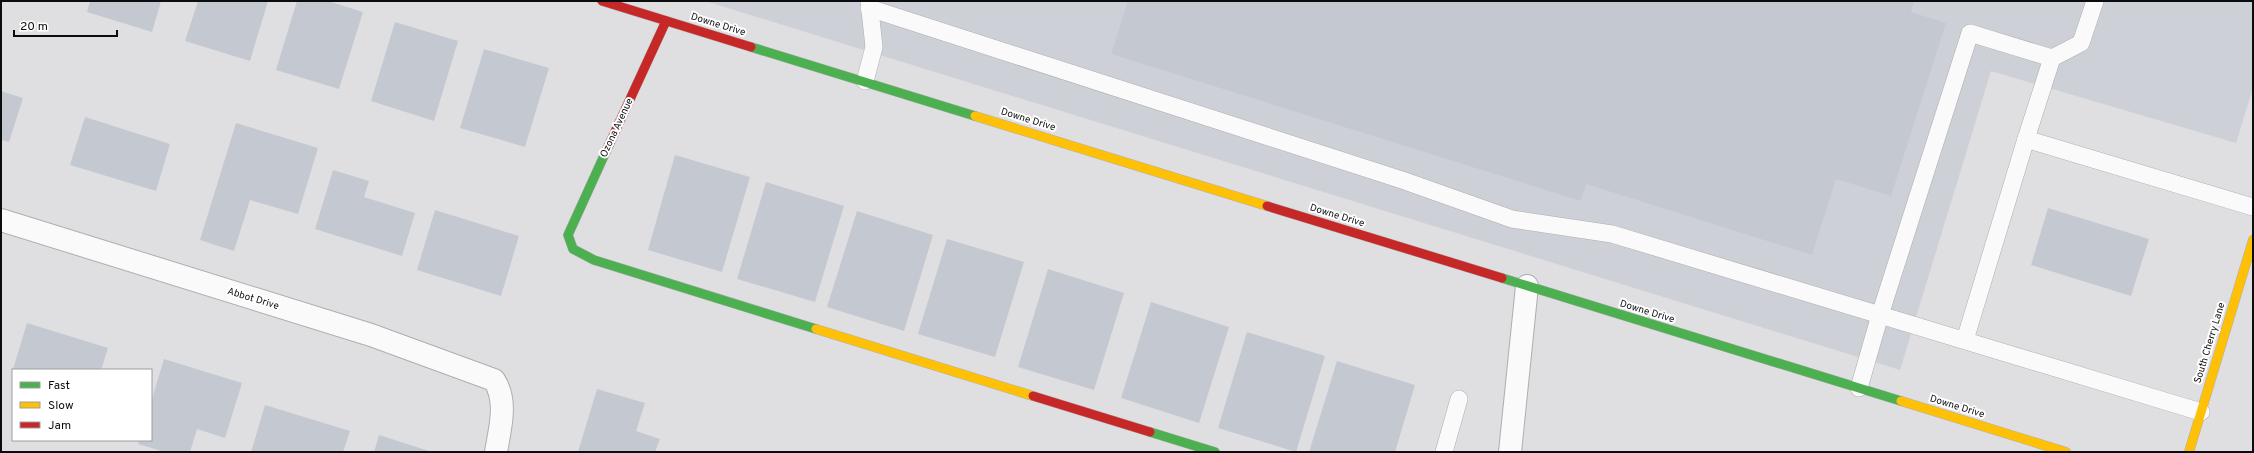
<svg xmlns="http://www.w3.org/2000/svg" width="2254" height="453" viewBox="0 0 2254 453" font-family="Overpass,sans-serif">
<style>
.built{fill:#ced0d7}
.building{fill:#c4c9d1}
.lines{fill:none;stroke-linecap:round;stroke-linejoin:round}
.lane-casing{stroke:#aeaeb0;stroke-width:18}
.street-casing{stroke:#aeaeb0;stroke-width:24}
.fast-casing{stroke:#aeaeb0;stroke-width:10}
.slow-casing{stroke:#aeaeb0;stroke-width:10}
.jam-casing{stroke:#aeaeb0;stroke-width:10}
.lane{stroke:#fafafa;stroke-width:17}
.street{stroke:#fafafa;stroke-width:22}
.fast{stroke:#4caf50;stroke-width:9}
.slow{stroke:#ffc107;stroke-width:9}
.jam{stroke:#c62828;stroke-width:9}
.labels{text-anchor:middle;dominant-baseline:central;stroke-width:4;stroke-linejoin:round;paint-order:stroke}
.street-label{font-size:10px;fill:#0b0c0d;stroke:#fff}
</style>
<rect width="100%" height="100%" fill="#dfdfe1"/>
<polygon class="built" points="705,1 2253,1 2253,88 2236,143 1991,71 1900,370"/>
<g class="building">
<polygon points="90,1 161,1 152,32 87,12"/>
<polygon points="198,1 268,1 250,61 185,41"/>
<polygon points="297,1 328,1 363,12 339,89 276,70"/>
<polygon points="1128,1 1914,1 1911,12 1946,23 1891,196 1836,179 1812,255 1586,184 1581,201 1111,54"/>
<polygon points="395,22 458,41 434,121 371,101"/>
<polygon points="484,49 549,68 525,147 460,128"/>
<polygon points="1,91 23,98 9,142 1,140"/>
<polygon points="85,117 170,144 156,191 70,165"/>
<polygon points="236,123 318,148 298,214 250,200 234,251 200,240"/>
<polygon points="675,155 750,177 722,272 648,250"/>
<polygon points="333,170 369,181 364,197 415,213 402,256 315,229"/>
<polygon points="766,182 844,206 815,302 737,279"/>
<polygon points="2048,208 2149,239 2131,296 2031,265"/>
<polygon points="435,210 519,236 501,296 417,270"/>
<polygon points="857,211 933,235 904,331 827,307"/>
<polygon points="947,239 1024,262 995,357 918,334"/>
<polygon points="1048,269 1124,293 1094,390 1018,367"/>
<polygon points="1151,302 1229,327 1199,423 1121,398"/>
<polygon points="27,323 108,348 101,370 13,369"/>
<polygon points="1247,332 1325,356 1296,452 1218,428"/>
<polygon points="164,359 242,383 225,438 197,429 190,452 165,452 138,444 139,440 151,440 151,402"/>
<polygon points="1337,361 1415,385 1395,452 1309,452"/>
<polygon points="597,389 645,403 636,431 660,439 655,452 578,452"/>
<polygon points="265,405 350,431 343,452 251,452"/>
<polygon points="379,435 432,452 374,452"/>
</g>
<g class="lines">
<defs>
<g id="lane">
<polyline points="2095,1 2081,43 2052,58 2026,139 2253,207"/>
<polyline points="869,8 1402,180 1512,219 1612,234 2201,412"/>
<polyline points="865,81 874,47 869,1"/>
<polyline points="1965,340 2026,139"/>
<polyline points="1859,388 1880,315 1970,33 2052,58"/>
<polyline points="1444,452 1459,399"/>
</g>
<g id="street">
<path d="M1,220l370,115 123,45c14,21 6,48 2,72"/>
<polyline points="1510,452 1527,286"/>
</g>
<g id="fast">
<polyline points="751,47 975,116"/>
<polyline points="608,147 568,235 573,249 594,260 816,329"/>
<polyline points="1502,278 1901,401"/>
<polyline points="1150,432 1215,452"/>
</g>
<g id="slow">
<polyline points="975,116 1267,206"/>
<polyline points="816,329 1033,396"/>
<polyline points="1901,401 2066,452"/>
<polyline points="2189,452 2253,240"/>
</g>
<g id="jam">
<polyline points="602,1 751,47"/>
<polyline points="608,147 666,21"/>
<polyline points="1267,206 1502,278"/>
<polyline points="1033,396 1150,432"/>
</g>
</defs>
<use href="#lane" class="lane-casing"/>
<use href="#street" class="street-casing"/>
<use href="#fast" class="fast-casing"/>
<use href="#slow" class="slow-casing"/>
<use href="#jam" class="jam-casing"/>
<use href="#lane" class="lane"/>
<use href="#street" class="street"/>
<use href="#fast" class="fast"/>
<use href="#slow" class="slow"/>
<use href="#jam" class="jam"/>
</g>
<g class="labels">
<g class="street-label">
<text transform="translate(718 25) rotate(17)">Downe Drive</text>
<text transform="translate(1028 120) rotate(17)">Downe Drive</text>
<text transform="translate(617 128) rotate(-65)">Ozona Avenue</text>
<text transform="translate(1337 216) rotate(17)">Downe Drive</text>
<text transform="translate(253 299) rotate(17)">Abbot Drive</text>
<text transform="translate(1647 312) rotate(17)">Downe Drive</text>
<text transform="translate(2210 343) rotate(-73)">South Cherry Lane</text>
<text transform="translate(1957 407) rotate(17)">Downe Drive</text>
</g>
</g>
<rect width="2254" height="453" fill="none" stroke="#0b0c0d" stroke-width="4"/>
<rect x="12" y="369" width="140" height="72" fill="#ffffff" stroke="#9d9e9e"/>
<rect x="20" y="382" width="20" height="6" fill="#4caf50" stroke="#9d9e9e"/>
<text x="48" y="389" font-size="12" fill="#0b0c0d">Fast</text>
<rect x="20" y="402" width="20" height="6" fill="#ffc107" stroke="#9d9e9e"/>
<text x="48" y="409" font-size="12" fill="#0b0c0d">Slow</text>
<rect x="20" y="422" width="20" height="6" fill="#c62828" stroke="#9d9e9e"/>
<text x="48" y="429" font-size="12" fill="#0b0c0d">Jam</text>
<path d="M14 30v6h103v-6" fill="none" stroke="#0b0c0d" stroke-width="2"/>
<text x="20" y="30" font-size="12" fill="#0b0c0d" stroke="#ffffff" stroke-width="3" paint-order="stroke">20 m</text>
</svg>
